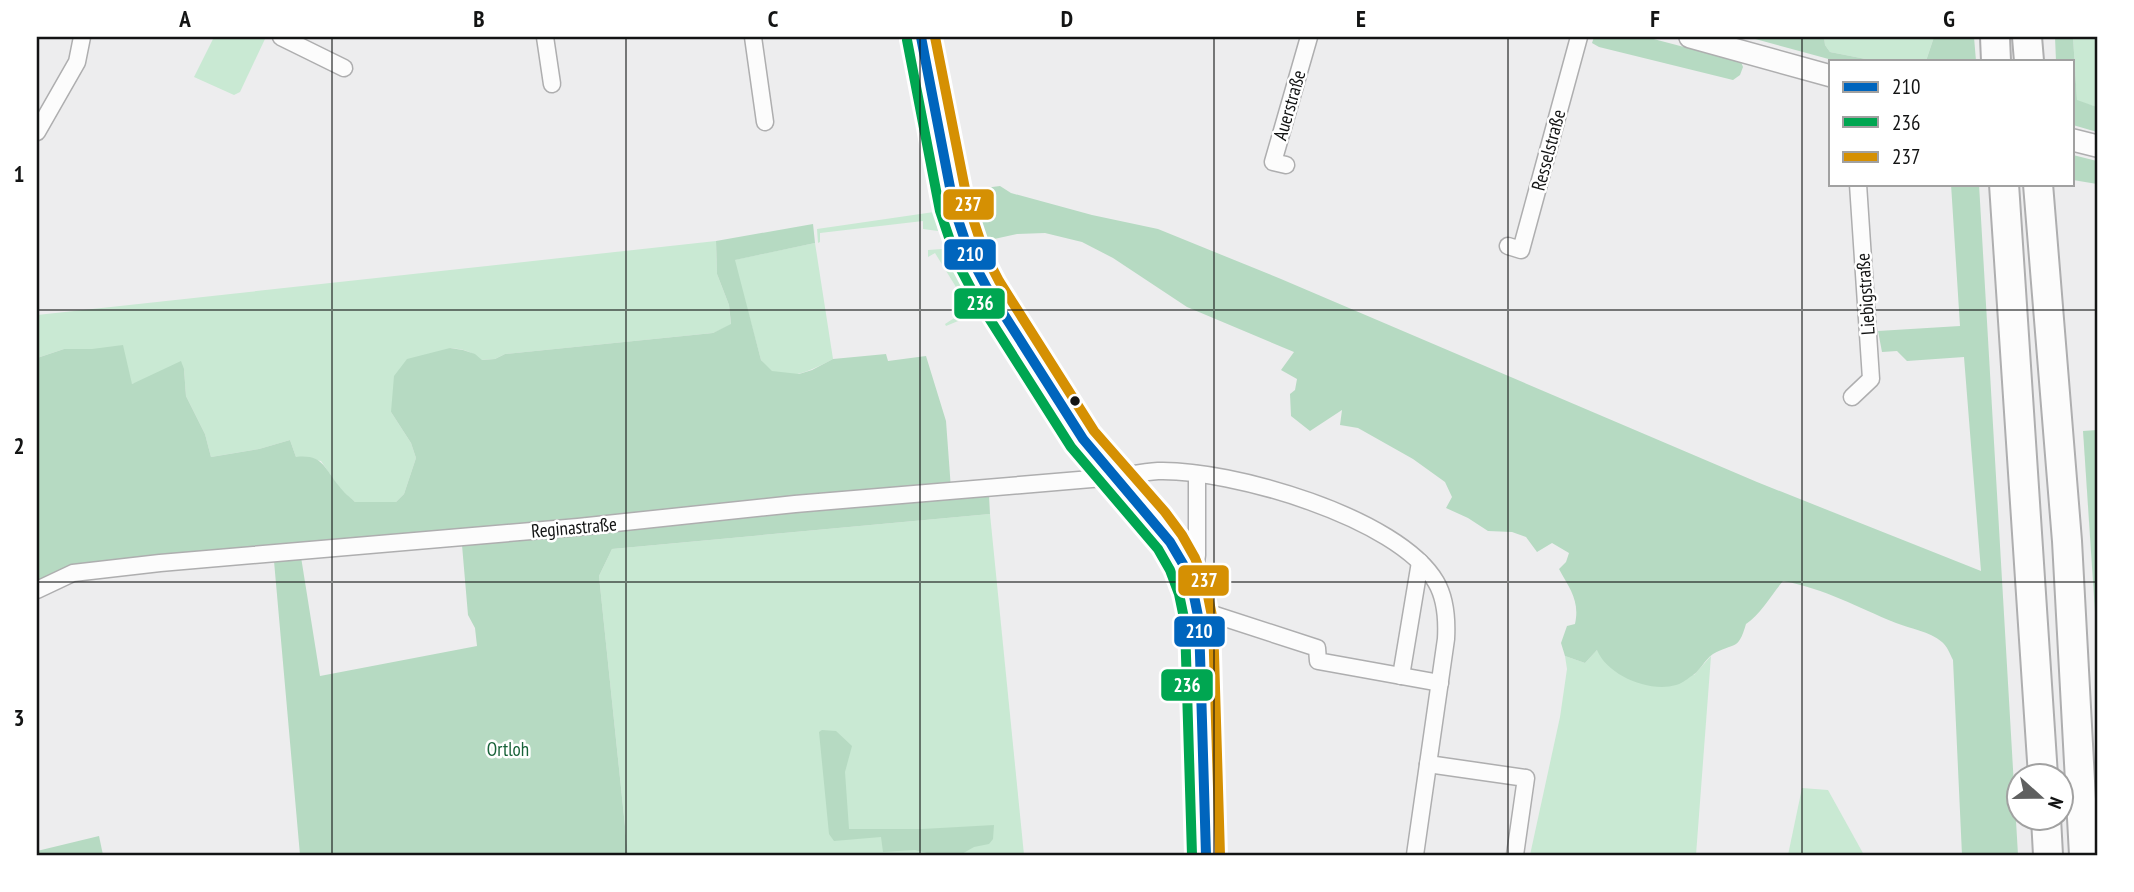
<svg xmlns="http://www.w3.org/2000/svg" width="2134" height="892" viewBox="0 0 2134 892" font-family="'PT Sans Narrow',sans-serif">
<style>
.green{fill:#c9e9d3}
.forest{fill:#b6dac2}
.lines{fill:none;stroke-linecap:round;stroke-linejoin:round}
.street-casing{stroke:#aeaeaf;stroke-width:19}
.secondary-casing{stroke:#aeaeaf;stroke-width:24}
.highway-casing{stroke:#aeaeaf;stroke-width:32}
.street{stroke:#fcfcfc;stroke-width:16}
.secondary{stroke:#fcfcfc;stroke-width:21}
.highway{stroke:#fcfcfc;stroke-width:28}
.bus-1-casing{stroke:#fff;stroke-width:16}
.bus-2-casing{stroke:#fff;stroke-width:16}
.bus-3-casing{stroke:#fff;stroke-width:16}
.bus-1{stroke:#0065bd;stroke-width:10}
.bus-2{stroke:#00a651;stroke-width:10}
.bus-3{stroke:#d59003;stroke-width:10}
.grid{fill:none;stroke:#131414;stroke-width:2;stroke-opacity:0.55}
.bus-dot{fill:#131414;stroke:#fff;stroke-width:2.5}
.labels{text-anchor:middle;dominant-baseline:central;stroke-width:5;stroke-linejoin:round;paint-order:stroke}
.street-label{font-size:19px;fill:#131414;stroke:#fff}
.park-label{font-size:19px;fill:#186239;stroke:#fff}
.line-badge{stroke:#fff;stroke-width:2.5}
.badge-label{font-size:19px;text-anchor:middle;font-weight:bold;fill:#fff}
.neatline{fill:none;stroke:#131414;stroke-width:2.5}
.grid-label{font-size:23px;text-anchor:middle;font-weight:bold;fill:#131414}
</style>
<rect width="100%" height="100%" fill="#ededee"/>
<g class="green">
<polygon points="214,37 260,37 265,39 240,92 234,95 194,77"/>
<polygon points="1824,37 1934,37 1926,61 1876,61 1830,52 1825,45"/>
<polygon points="2073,37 2097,37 2097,107 2077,101"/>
<polygon points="934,212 938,231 923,229 923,221 820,233 820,242 818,243 817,229"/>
<path d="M716,241l1,33 12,31 2,20 -18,8 -208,21 -10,5 -14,1c-9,-9 -19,-11 -31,-12l-59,64 20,31 5,15 -12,36 -8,8h-41l-15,-13 -19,-28 -25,-4 -6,-17 -31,9 -48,8 -6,-23 -19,-38 -2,-27 -52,15 -40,-35h-28l-27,9v-43z"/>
<path d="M815,243l18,116c-18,9 -39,22 -60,13 -4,-2 -9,-8 -12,-12l-27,-100z"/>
<polygon points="942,249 980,312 946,326 945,324 962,313 958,305 964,300 935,253 928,257 928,250"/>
<polygon points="990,514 1024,855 628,855 599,576 612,549"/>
<polygon points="1597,650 1694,675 1711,656 1696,855 1530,855 1560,717 1567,669 1565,656 1585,663"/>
<polygon points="1802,788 1828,790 1864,855 1788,855"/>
</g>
<g class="forest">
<polygon points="1594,37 1646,37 1741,62 1743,67 1740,75 1733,80 1599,47 1592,43"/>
<polygon points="1748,37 1824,37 1825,45 1830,52 1876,61 1836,61"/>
<polygon points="1934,37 1974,37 1976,61 1926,61"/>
<polygon points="2055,37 2073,37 2077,100 2097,107 2097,132 2073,125 2073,61 2056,61"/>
<polygon points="2073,155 2097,161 2097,184 2073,180"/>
<path d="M1951,184h28l39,671h-56l-9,-195c-3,-6 -6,-14 -11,-18 -13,-11 -31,-13 -46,-19 -40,-16 -70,-34 -113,-42 -11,13 -23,34 -37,43 -8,28 -12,18 -33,30 -9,6 -13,18 -23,23 -4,3 -9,7 -14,8 -27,8 -69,-10 -79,-35l-12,13 -20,-7 -4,-13 6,-17 8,-2c5,-23 -5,-35 -16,-55l7,-7 3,-9 -17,-10 -15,9 -11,-15 -14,-5 -24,-1 -20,-13 -22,-10 6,-11 -7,-15 -32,-23 -55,-31 -18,-3 2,-15 -32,21 -19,-15 -1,-22 5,-4 2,-11 -16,-9 13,-18 -107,-45 -74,-49 -31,-16 -37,-9 -28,1 -32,7 -16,-51 31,-4 11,7 81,22 66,14 123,50 476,203 224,89 -17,-214 -57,4 -10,-10 -15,1 -4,-21 82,-5z"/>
<path d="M813,224l2,19 -80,17 26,100 11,11 27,3 13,-4 21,-11 53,-5 2,7 38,-5 20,65 5,68 -792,72 -122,27v-230l27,-9h28l31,-4 9,39 49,-23 3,8 2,27 19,38 6,23 48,-8 31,-9 6,17c27,-3 28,11 43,29 4,6 11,11 16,16h41l8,-8 12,-36 -5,-15 -20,-31 3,-36 13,-17 43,-11 13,2 12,4 7,6 13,-1 10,-5 208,-21 18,-9 -2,-19 -12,-31 -1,-33z"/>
<polygon points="2097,430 2097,642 2083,431"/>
<polygon points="989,495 990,514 612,549 599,576 628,855 300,855 274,561 301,557 320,676 477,646 475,628 468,615 462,545 795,509"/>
<polygon points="822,730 836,731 852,746 845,772 849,829 922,829 994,825 993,839 989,844 974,847 960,855 935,855 915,850 883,852 881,837 834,841 829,834 819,732"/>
<polygon points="99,836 103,855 37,855 37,851"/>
</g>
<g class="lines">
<defs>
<g id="street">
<polyline points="281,37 344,68"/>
<polyline points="545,37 552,84"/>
<polyline points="753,37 765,122"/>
<path d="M921,37l33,171 17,50 16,30 96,151c46,64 105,94 116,182l7,234"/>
<polyline points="37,132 77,62 82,37"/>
<polyline points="1286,165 1273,162 1309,37"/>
<polyline points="1508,246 1521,250 1579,37"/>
<polyline points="1852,397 1871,379 1858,184"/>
<polyline points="1193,586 1197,555 1197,474"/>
<path d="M37,590l36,-17 87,-10 418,-36 217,-23 320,-27c14,-2 29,-5 43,-6 72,-2 240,46 278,111 10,17 11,39 10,57l-31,216"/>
<polyline points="1197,609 1317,648 1318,661 1440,683"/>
<polyline points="1401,676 1420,562"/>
<polyline points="1428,764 1526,778 1515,855"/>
</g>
<g id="secondary">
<polyline points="1690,37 1831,76"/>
<polyline points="2073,140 2097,146"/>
</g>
<g id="highway">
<polyline points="1995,37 1996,61"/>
<polyline points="2027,37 2029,61"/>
<polyline points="2004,184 2043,776"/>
<polyline points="2038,184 2067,541 2084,855"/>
<polyline points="2046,818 2048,855"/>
</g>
</defs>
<use href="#street" class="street-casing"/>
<use href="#secondary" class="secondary-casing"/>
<use href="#highway" class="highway-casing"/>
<use href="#street" class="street"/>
<use href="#secondary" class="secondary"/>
<use href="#highway" class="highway"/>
<defs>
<polyline id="bus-1" points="921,37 954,208 971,258 987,288 1083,439 1170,542 1183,564 1193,591 1199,621 1206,855"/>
<polyline id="bus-2" points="907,40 940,211 958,264 975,296 1071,447 1158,549 1170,570 1179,594 1185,623 1192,855"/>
<polyline id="bus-3" points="935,37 968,204 984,252 999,281 1094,431 1165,512 1182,535 1195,558 1206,586 1213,621 1220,855"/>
</defs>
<use href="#bus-1" class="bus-1-casing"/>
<use href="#bus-2" class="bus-2-casing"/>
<use href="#bus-3" class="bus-3-casing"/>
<use href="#bus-1" class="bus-1"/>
<use href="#bus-2" class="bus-2"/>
<use href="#bus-3" class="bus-3"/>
</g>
<path class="grid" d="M332,37v818M626,37v818M920,37v818M1214,37v818M1508,37v818M1802,37v818M37,310h2060M37,582h2060"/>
<circle class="bus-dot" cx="1075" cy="401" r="6"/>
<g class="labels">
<g class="street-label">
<text transform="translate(1289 105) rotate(-74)">Auerstraße</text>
<text transform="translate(1548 150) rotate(-75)">Resselstraße</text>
<text transform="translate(1865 294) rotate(-94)">Liebigstraße</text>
<text transform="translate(574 527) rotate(-5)">Reginastraße</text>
</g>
<g class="park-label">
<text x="508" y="749">Ortloh</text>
</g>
</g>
<g class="line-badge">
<rect x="942" y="188" width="53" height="33" rx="7" fill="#d59003"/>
<rect x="943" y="238" width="54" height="33" rx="7" fill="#0065bd"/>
<rect x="953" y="287" width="53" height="33" rx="7" fill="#00a651"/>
<rect x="1177" y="564" width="53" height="33" rx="7" fill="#d59003"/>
<rect x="1173" y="615" width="53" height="33" rx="7" fill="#0065bd"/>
<rect x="1160" y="668" width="54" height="34" rx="7" fill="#00a651"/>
</g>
<g class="badge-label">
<text x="968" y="211">237</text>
<text x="970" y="261">210</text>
<text x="980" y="310">236</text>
<text x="1204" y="587">237</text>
<text x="1199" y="638">210</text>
<text x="1187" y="692">236</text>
</g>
<rect width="2134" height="892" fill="none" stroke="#ffffff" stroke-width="77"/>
<rect x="1829" y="60" width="245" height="126" fill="#ffffff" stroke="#a1a1a1" stroke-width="2"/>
<rect x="1843" y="82" width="35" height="10" fill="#0065bd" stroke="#a1a1a1" stroke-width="2"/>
<text x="1892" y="94" font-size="21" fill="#131414">210</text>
<rect x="1843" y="117" width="35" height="10" fill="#00a651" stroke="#a1a1a1" stroke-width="2"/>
<text x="1892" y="130" font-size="21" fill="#131414">236</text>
<rect x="1843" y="152" width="35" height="10" fill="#d59003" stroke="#a1a1a1" stroke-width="2"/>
<text x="1892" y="164" font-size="21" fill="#131414">237</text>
<g transform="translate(2040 797) rotate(111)"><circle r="33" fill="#ffffff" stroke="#a1a1a1" stroke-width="2"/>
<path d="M0-5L12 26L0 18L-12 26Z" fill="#5f6060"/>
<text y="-10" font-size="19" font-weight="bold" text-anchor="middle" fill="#131414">N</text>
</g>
<rect x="38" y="38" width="2058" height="816" class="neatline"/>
<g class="grid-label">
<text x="185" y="27">A</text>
<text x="479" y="27">B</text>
<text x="773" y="27">C</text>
<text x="1067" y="27">D</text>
<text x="1361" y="27">E</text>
<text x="1655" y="27">F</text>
<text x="1949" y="27">G</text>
<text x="19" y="182">1</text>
<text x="19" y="454">2</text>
<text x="19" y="726">3</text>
</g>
</svg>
